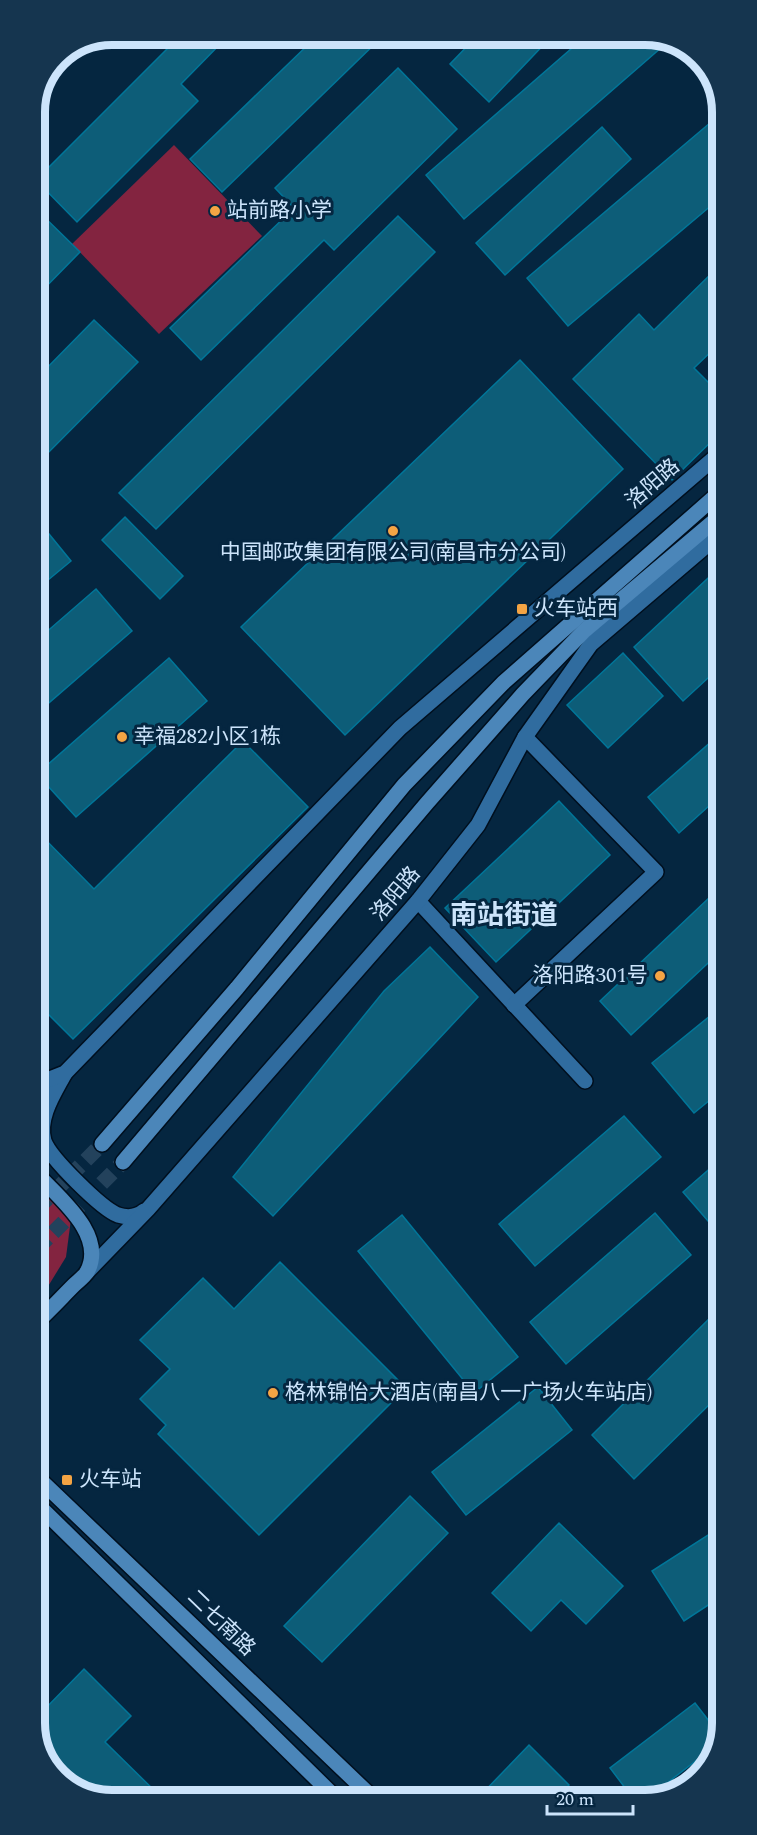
<svg xmlns="http://www.w3.org/2000/svg" width="757" height="1835" viewBox="0 0 757 1835" font-family="Spectral,'Noto Sans SC',serif">
<style>
.green{fill:#832440}
.building{fill:#0d5d78;stroke:#007699;stroke-width:1.5}
.lines{fill:none;stroke-linecap:round;stroke-linejoin:round}
.secondary-tunnel{stroke:#23425c;stroke-width:15;stroke-dasharray:15 8;stroke-linecap:butt}
.service-casing{stroke:#000f1e;stroke-width:18}
.tertiary-casing{stroke:#000f1e;stroke-width:18}
.secondary-casing{stroke:#000f1e;stroke-width:18}
.service{stroke:#306c9f;stroke-width:15}
.tertiary{stroke:#306c9f;stroke-width:15}
.secondary{stroke:#4b86b9;stroke-width:15}
.poi-dot{fill:#f4a444;stroke:#052640;stroke-width:2}
.labels{text-anchor:middle;dominant-baseline:central;stroke-width:6;stroke-linejoin:round;paint-order:stroke}
.poi-label{font-size:21px;fill:#cce4fb;stroke:#052640;text-anchor:start}
.street-label{font-size:21px;fill:#cce4fb;stroke:#052640}
.district-label{font-size:27px;font-weight:bold;fill:#cce4fb;stroke:#052640}
.rim{fill:none;stroke:#cce4fb;stroke-width:8}
</style>
<rect width="100%" height="100%" fill="#052640"/>
<g class="green">
<polygon points="174,145 262,236 159,334 72,244"/>
<polygon points="37,1186 43,1189 71,1219 66,1257 47,1288 37,1297"/>
</g>
<g class="building">
<polygon points="181,35 229,35 181,84 198,101 77,222 36,180"/>
<polygon points="310,35 384,35 222,192 190,159 314,39"/>
<polygon points="478,35 549,35 551,37 489,102 450,64"/>
<polygon points="587,35 651,35 662,47 464,219 426,175"/>
<polygon points="398,68 457,129 334,250 324,240 201,360 170,328 294,208 275,188"/>
<polygon points="717,117 719,199 568,326 527,278"/>
<polygon points="602,127 631,159 505,275 476,243"/>
<polygon points="35,208 80,252 35,298"/>
<polygon points="398,216 435,252 156,529 119,493"/>
<polygon points="719,266 719,344 694,368 719,393 719,434 672,480 573,379 639,314 654,330"/>
<polygon points="94,320 138,362 35,466 35,380"/>
<polygon points="520,360 623,469 345,735 241,627"/>
<polygon points="125,517 183,576 160,599 102,540"/>
<polygon points="36,518 71,561 36,590"/>
<polygon points="720,567 720,667 683,701 634,647"/>
<polygon points="96,589 132,631 36,714 36,641"/>
<polygon points="623,653 663,696 608,748 567,705"/>
<polygon points="169,658 207,701 76,817 37,774"/>
<polygon points="720,734 720,796 679,833 648,797"/>
<polygon points="243,741 308,807 73,1039 37,1003 36,830 94,889"/>
<polygon points="559,801 610,855 496,962 445,908"/>
<polygon points="710,897 721,908 721,951 631,1035 600,1001"/>
<polygon points="430,947 478,997 273,1216 233,1177 384,991"/>
<polygon points="721,1007 721,1091 694,1113 652,1063"/>
<polygon points="624,1116 661,1157 535,1266 499,1224"/>
<polygon points="721,1159 721,1236 683,1192"/>
<polygon points="655,1213 691,1255 566,1364 530,1322"/>
<polygon points="402,1215 518,1357 474,1393 358,1251"/>
<polygon points="280,1262 406,1388 259,1535 158,1434 166,1425 140,1399 170,1369 140,1340 203,1278 234,1309"/>
<polygon points="721,1307 722,1392 634,1479 592,1435"/>
<polygon points="538,1387 572,1430 466,1515 432,1472"/>
<polygon points="410,1496 448,1533 322,1662 284,1626"/>
<polygon points="559,1523 623,1586 586,1624 561,1600 531,1631 492,1593"/>
<polygon points="722,1526 722,1596 684,1621 652,1571"/>
<polygon points="84,1669 131,1716 105,1742 164,1800 106,1800 64,1784 38,1748 38,1716"/>
<polygon points="695,1703 719,1734 715,1746 649,1797 632,1797 610,1768"/>
<polygon points="529,1745 569,1785 557,1797 478,1798"/>
</g>
<g class="lines">
<g class="secondary-tunnel">
<polyline points="37,1209 102,1144"/>
<polyline points="37,1249 123,1162"/>
</g>
<defs>
<g id="service">
<polyline points="418,901 585,1081"/>
<polyline points="514,1005 656,872 525,737"/>
</g>
<g id="tertiary">
<path d="M65,1073c-10,19 -28,45 -21,68 6,17 58,68 74,74 10,3 19,2 26,-4"/>
<polyline points="37,1084 65,1073 400,728 719,454"/>
<polyline points="87,1272 148,1209 418,901 478,825 525,737 591,644 720,534"/>
</g>
<g id="secondary">
<polyline points="102,1144 237,988 404,785 503,683 719,493"/>
<polyline points="123,1162 427,803 523,694 584,631 720,516"/>
<path d="M37,1174c22,24 70,61 50,98 -3,5 -9,9 -13,13 -12,12 -24,25 -37,37"/>
<polyline points="38,1478 374,1799"/>
<polyline points="38,1505 337,1799"/>
</g>
</defs>
<use href="#service" class="service-casing"/>
<use href="#tertiary" class="tertiary-casing"/>
<use href="#secondary" class="secondary-casing"/>
<use href="#service" class="service"/>
<use href="#tertiary" class="tertiary"/>
<use href="#secondary" class="secondary"/>
</g>
<g class="poi-dot">
<circle cx="215" cy="211" r="6"/>
<circle cx="393" cy="531" r="6"/>
<rect x="516" y="603" width="12" height="12" rx="3"/>
<circle cx="122" cy="737" r="6"/>
<circle cx="660" cy="976" r="6"/>
<circle cx="273" cy="1393" r="6"/>
<rect x="61" y="1474" width="12" height="12" rx="3"/>
</g>
<g class="labels">
<g class="poi-label">
<text x="227" y="211">站前路小学</text>
<text x="393" y="553" text-anchor="middle">中国邮政集团有限公司(南昌市分公司)</text>
<text x="534" y="609">火车站西</text>
<text x="134" y="737">幸福282小区1栋</text>
<text x="648" y="976" text-anchor="end">洛阳路301号</text>
<text x="285" y="1393">格林锦怡大酒店(南昌八一广场火车站店)</text>
<text x="79" y="1480">火车站</text>
</g>
<g class="street-label">
<text transform="translate(653 484) rotate(-41)">洛阳路</text>
<text transform="translate(396 894) rotate(-50)">洛阳路</text>
<text transform="translate(221 1623) rotate(44)">二七南路</text>
</g>
<g class="district-label">
<text x="504" y="916">南站街道</text>
</g>
</g>
<path d="M0 0H757V1835H0ZM112 45H645A67 67 0 0 1 712 112V1723A67 67 0 0 1 645 1790H112A67 67 0 0 1 45 1723V112A67 67 0 0 1 112 45Z" fill="#15354f" fill-rule="evenodd"/>
<path class="rim" d="M112 45H645A67 67 0 0 1 712 112V1723A67 67 0 0 1 645 1790H112A67 67 0 0 1 45 1723V112A67 67 0 0 1 112 45Z"/>
<path d="M547 1805v9h86v-9" fill="none" stroke="#cce4fb" stroke-width="3"/>
<text x="556" y="1805" font-size="18" fill="#cce4fb" stroke="#052640" stroke-width="4.5" paint-order="stroke">20 m</text>
</svg>
